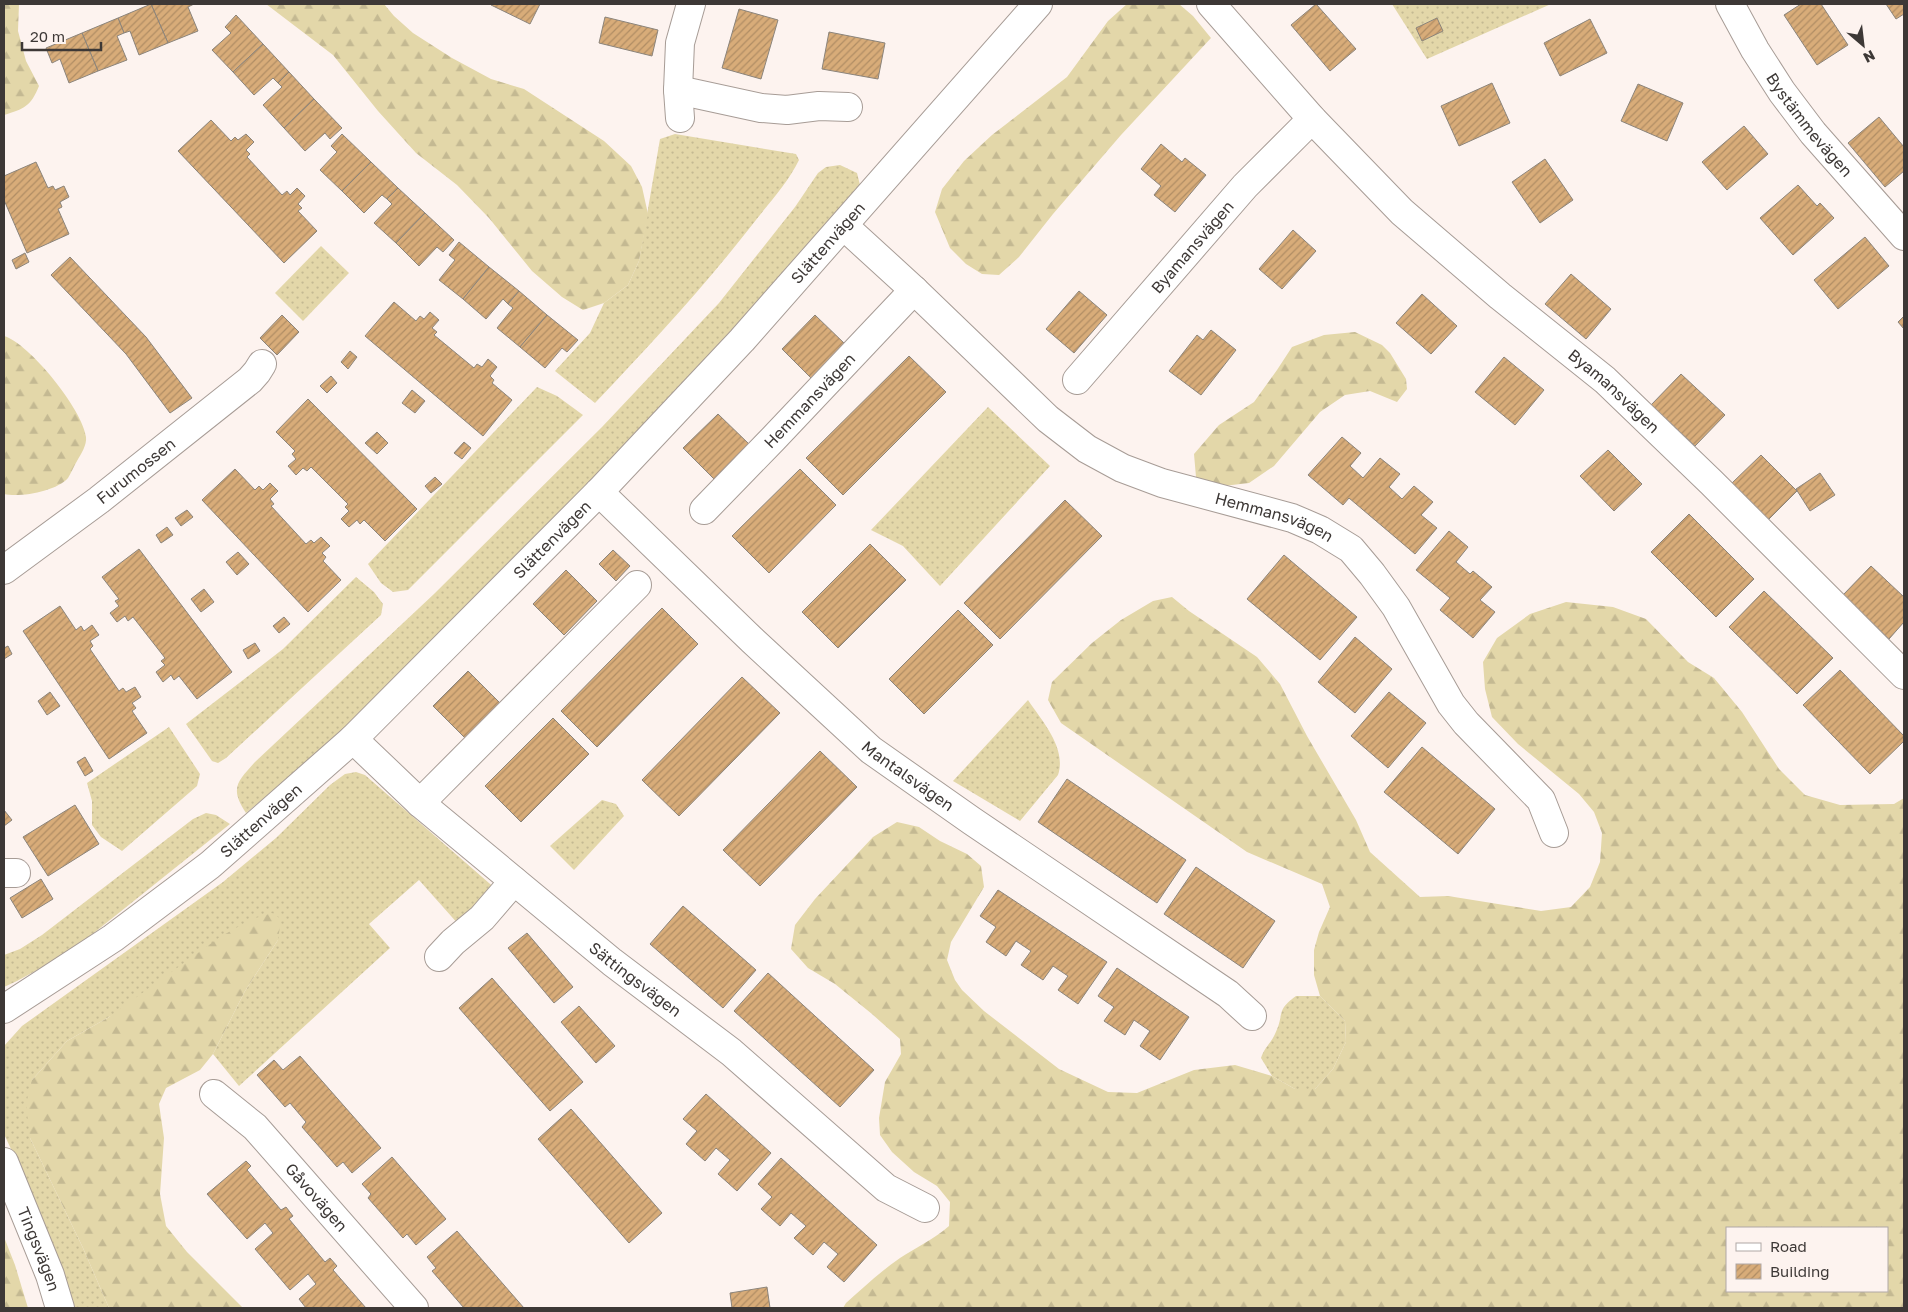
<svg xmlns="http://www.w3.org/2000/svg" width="1908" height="1312" viewBox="0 0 1908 1312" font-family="'Golos Text',sans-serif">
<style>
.grass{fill:url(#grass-dots)}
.forest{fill:url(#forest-firs);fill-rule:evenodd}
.building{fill:url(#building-hatch);stroke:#8b847b}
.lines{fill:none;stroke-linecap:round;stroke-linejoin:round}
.minor-casing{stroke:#a79c96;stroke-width:30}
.minor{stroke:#fff;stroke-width:28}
.labels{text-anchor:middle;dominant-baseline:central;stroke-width:5;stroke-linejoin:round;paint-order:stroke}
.street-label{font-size:16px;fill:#3d3836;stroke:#fdf3ef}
</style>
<defs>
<pattern id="grass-dots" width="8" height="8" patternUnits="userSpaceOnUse" patternTransform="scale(1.25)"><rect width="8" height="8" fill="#e3d7a9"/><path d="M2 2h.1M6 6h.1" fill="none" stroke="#c4b992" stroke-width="1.8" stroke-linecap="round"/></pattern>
<pattern id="forest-firs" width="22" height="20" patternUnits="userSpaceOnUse" patternTransform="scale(1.25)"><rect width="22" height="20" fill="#e3d7a9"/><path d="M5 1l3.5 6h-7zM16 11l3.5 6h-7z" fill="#c4b992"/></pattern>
<pattern id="building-hatch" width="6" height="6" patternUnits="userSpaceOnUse" patternTransform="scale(1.25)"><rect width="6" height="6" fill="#d8ac79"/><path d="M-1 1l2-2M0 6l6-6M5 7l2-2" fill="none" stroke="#b08d64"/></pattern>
</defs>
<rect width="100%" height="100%" fill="#fdf3ef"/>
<g class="grass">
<polygon points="1392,4 1551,4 1427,59"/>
<path d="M675,134l121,20 3,6c-11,23 -31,44 -47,65 -49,63 -102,120 -157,178l-40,-32 35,-38 14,-30 24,-18 11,-24 21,-122z"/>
<path d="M840,165l17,8 3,12 -134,156 -105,107 -178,191 -99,94 -98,80c-17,-25 -8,-32 9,-51l179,-168 168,-167 117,-124 76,-96 23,-34 8,-6z"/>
<polygon points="321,246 349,273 303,321 275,293"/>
<polygon points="537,387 557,396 583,415 408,590 393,592 381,583 368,564"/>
<polygon points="988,407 1050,466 940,586 903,546 871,530"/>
<polygon points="356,577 374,592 383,604 381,615 226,758 218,763 212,761 186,724 283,649"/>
<path d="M1028,700c14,21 39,48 30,75l-38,46 -67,-40z"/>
<polygon points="169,727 200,774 197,786 122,851 101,837 92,825 92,801 87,783"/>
<polygon points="356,772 365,775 497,890 459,925 419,880 369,924 390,948 239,1086 213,1054 245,991 278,940 109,1017 67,1041 32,1080 30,1138 83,1248 109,1308 75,1308 38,1207 4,1134 4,1046 22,1026 223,882 276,838 330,785 345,774"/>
<polygon points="602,800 616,804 624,816 574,870 550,846"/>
<polygon points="206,813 216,815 230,824 70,952 17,981 4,987 4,955 20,949 42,935 193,819"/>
<path d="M1296,996h24l25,25 1,21 -13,27 -18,20h-20l-23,-13 -11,-18c3,-10 10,-15 14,-24 10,-20 0,-23 21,-38z"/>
</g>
<g class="forest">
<path d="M4,4h15l-1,27 8,30 13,25c-8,20 -15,23 -35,29z"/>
<polygon points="266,4 384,4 394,16 413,33 452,58 491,79 524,89 604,141 631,166 642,187 648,214 639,261 628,285 604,303 583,310 562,297 532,271 489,218 457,185 416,153 378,111 333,55"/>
<polygon points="1127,4 1179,4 1193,16 1211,38 1121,135 1053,214 1019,257 999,275 982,274 966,264 950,248 935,212 942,189 964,161 992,135 1067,77 1108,21"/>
<polygon points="1355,332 1382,345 1390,353 1406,379 1407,389 1397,402 1370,391 1345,395 1320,412 1274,466 1249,483 1215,487 1196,477 1194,454 1219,425 1254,402 1277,370 1292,347 1324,335"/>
<path d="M4,336c25,7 79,74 82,101 1,8 -5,17 -9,24 -3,5 -6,12 -9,17 -11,13 -48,20 -64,16z"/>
<path d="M1172,597l17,14 68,46 23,27 27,52 49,84 14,32 50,45 28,-1 93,15 30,-4 19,-20 10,-25 2,-29 -8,-21 -15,-18 -61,-50 -26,-27 -7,-28 -2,-27 14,-24 33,-24 36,-12 47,5 33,12 42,43 26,16 28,34 37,57 26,26 35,10 54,-1 10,-6v510h-1061l3,-5c17,-15 35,-32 54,-45 17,-11 34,-19 49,-32l1,-24 -13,-16 -23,-14 -22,-20 -12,-17 -1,-17 6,-36 16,-28 -1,-15 -28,-25 -37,-30 -27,-16 -17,-19 4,-24 20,-26 58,-62 24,-15 22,5 21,14 27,13 14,12 3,21 -33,55 -4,18 8,20 7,10 22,21 75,58 49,23 29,1 57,-23 41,-5 37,11 23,13h20l18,-20 13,-27 -1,-21 -25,-25 -6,-21v-25l5,-18 11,-25 -8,-23 -75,-32 -186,-129 -13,-23 4,-18 40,-39 29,-23 32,-19zM1887,1228v63h-160v-63z"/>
<polygon points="272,913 281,919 278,940 245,991 213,1054 200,1070 166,1088 159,1104 164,1138 160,1194 166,1226 187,1252 243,1308 109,1308 83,1248 30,1138 26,1104 32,1080 67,1041 109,1017 220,937 252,919"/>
<polygon points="4,1237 15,1265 28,1308 4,1308"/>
</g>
<g class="building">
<polygon points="151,4 194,4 188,7 198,31 168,43"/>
<polygon points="151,4 168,43 139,55 130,31 124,33 118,18"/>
<polygon points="492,4 540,4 530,24 491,5"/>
<polygon points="1316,4 1356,49 1330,71 1291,25"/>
<polygon points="1801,4 1821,4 1848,45 1817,65 1784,15"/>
<polygon points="1886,4 1904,4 1904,14 1896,19"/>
<polygon points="739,9 778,20 761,79 722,68"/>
<polygon points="236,15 263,44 233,72 212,50 231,33 225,27"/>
<polygon points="605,17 658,30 652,56 599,43"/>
<polygon points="118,18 124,33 117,36 127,60 98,71 82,33"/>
<polygon points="1437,18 1443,31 1422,41 1416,28"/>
<polygon points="1590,19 1607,53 1560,76 1544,43"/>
<polygon points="829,32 885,43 878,79 822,69"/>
<polygon points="82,33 98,71 69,83 60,59 52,63 46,48"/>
<polygon points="263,44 289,72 278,83 273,78 254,95 233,72"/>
<polygon points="289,72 314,99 284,128 263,105 282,87 278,83"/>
<polygon points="1492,83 1510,123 1459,146 1441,106"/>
<polygon points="1638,84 1683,103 1667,141 1621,121"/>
<polygon points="314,99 342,128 330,139 325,133 305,151 284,128"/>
<polygon points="1879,117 1904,147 1904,171 1885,187 1848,143"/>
<polygon points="211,120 231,141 235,137 238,140 246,134 254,142 246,150 250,154 247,157 282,195 287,191 290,195 297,188 305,196 298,204 302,208 298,211 317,231 284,263 178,151"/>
<polygon points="1744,126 1768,154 1727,190 1702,162"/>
<polygon points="342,134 371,162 342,191 320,170 337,152 331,146"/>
<polygon points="1161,144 1182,162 1185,158 1206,175 1175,212 1154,195 1161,186 1141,169"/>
<polygon points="1545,159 1573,200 1540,223 1512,182"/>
<polygon points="36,162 48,188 53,186 55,190 64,186 69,197 60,202 62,207 58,209 69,234 27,253 4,200 4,176"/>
<polygon points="371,162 398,188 387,199 382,195 364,213 342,191"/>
<polygon points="1798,185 1817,206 1820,203 1834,218 1793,255 1760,218"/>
<polygon points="398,188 425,213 396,243 374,223 392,204 387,199"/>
<polygon points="425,213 454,240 443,252 437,247 419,266 396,243"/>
<polygon points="1293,230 1316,251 1282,289 1259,269"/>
<polygon points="1865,237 1889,266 1838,309 1814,280"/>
<polygon points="459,242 489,267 463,299 439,280 455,260 449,255"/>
<polygon points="25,253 29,262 16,269 12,260"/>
<polygon points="70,257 146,337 192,398 170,413 126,354 51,275"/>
<polygon points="489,267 519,291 508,304 503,299 486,319 463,299"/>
<polygon points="1571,274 1611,309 1586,339 1545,304"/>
<polygon points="519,291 547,315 520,347 497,328 513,308 508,304"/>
<polygon points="1079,291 1107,315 1074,353 1046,329"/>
<polygon points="1422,294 1457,326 1431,354 1396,323"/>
<polygon points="394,302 416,321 420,316 424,319 430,312 439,320 432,328 437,332 434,335 474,368 477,364 482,367 488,359 497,367 490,376 494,380 492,383 512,400 483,436 365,336"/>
<polygon points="282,315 299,332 277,355 260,338"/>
<polygon points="547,315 578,340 567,352 562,348 545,368 520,347"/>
<polygon points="815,315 846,345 812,379 782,349"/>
<polygon points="1904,316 1904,329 1898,322"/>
<polygon points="1211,330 1236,350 1201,395 1169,371 1197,335 1203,340"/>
<polygon points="350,351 357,357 348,369 341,362"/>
<polygon points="909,356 946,392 843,495 806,458"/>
<polygon points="1504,357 1544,390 1515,425 1475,392"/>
<polygon points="1681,374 1725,415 1695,446 1651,405"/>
<polygon points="331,376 337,383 327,393 320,386"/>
<polygon points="412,390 425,401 415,413 402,403"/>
<polygon points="308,399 417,509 385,541 364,520 360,524 357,520 349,527 341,519 349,511 345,507 348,504 311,467 307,471 303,468 296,475 288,466 296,459 292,454 295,451 276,432"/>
<polygon points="718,414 749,444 714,479 683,448"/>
<polygon points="377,432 388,443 377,454 365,443"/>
<polygon points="1342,437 1361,453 1350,466 1363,478 1380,458 1400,474 1389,487 1402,499 1414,486 1433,502 1421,515 1437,528 1415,554 1349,498 1343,505 1308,475"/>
<polygon points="464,442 471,448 462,459 454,453"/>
<polygon points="1608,450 1642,484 1614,511 1580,476"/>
<polygon points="1761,455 1797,491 1768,520 1732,483"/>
<polygon points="235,469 255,490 259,486 263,490 270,483 278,491 270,499 274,504 271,506 306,544 311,540 314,543 321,537 330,546 322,553 326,557 323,561 341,580 308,612 202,500"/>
<polygon points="800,469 836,505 769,573 732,536"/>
<polygon points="1820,473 1835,495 1810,511 1796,489"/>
<polygon points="435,477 442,484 431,493 425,486"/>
<polygon points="1065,500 1102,536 1000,639 964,603"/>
<polygon points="187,510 193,517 181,526 175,518"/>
<polygon points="1689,514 1754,579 1716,617 1651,552"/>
<polygon points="167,527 173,535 161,543 156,535"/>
<polygon points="1449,531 1468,547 1456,562 1470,574 1473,571 1492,587 1480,600 1495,612 1473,638 1440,610 1450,598 1416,570"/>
<polygon points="870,544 906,580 838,648 802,612"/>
<polygon points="139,549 232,672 197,699 179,676 174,680 171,675 163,682 156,672 165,665 161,661 165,658 133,617 128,621 125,616 117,622 110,613 119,606 115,601 119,599 102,577"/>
<polygon points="613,550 630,566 616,581 599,564"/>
<polygon points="238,552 249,564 237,575 226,562"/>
<polygon points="1284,555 1357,617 1320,660 1247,599"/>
<polygon points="1871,566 1904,597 1904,622 1889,639 1843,595"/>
<polygon points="566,570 597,601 564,635 533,604"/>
<polygon points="204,589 214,602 201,612 191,599"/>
<polygon points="1764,591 1833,658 1797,694 1729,627"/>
<polygon points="60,606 76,630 81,626 84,631 92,625 99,635 90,641 93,646 90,649 119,691 123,688 126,692 135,687 141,697 132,703 136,708 132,711 147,733 109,759 23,631"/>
<polygon points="662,608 698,644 597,747 561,711"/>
<polygon points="958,610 993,645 924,714 889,679"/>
<polygon points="284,617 290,624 279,633 273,626"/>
<polygon points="1355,637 1392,669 1355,713 1318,682"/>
<polygon points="255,643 260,651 248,659 243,650"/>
<polygon points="8,646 12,654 4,659 4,648"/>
<polygon points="1840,670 1904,736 1904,741 1870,774 1803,705"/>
<polygon points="468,671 500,703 465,738 433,706"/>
<polygon points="742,677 780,713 679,816 642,780"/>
<polygon points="50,692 60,706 47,715 38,701"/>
<polygon points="1389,692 1426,723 1388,768 1351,736"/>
<polygon points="553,718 589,754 521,822 485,786"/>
<polygon points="1422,747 1495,809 1458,854 1384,792"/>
<polygon points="820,751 857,787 760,886 723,850"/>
<polygon points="85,757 93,771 85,776 77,762"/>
<polygon points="1067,779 1186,860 1157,903 1038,822"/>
<polygon points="75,805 99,844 48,876 23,837"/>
<polygon points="4,810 12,820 4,826"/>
<polygon points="1196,867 1275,921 1243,968 1164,914"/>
<polygon points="41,879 53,899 22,918 10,898"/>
<polygon points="998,890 1107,962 1078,1004 1058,990 1068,976 1053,966 1043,980 1021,965 1031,951 1016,941 1006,956 986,942 996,927 980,916"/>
<polygon points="683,906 756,970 723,1008 650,944"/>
<polygon points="527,933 573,987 554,1003 508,948"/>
<polygon points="1117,968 1189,1017 1160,1060 1140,1046 1150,1031 1134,1020 1125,1035 1104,1021 1114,1007 1098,996"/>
<polygon points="768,973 874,1070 840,1107 734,1011"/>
<polygon points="492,978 583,1082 550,1111 459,1008"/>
<polygon points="579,1006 615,1046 596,1063 561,1022"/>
<polygon points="300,1056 381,1148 352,1173 343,1162 337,1167 302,1127 306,1122 290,1103 285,1107 257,1075 274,1060 283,1070"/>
<polygon points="706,1094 771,1153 737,1191 718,1174 730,1160 716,1148 705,1161 686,1144 697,1131 683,1119"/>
<polygon points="571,1109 662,1213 629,1243 538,1139"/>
<polygon points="392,1157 446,1219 416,1245 407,1234 403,1238 368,1198 371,1194 362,1184"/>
<polygon points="781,1158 877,1245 844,1282 827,1267 838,1254 824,1242 813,1255 794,1238 806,1226 791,1213 780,1226 761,1209 772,1197 758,1184"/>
<polygon points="246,1161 251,1166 247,1170 281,1210 286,1207 293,1216 289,1219 325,1262 330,1258 337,1266 333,1270 366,1308 306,1308 299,1299 316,1284 308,1274 290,1290 255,1249 273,1233 265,1223 247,1239 207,1194"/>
<polygon points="457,1231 524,1308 464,1308 432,1271 436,1268 427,1257"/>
<polygon points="767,1287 770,1308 732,1308 730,1293"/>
</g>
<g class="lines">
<defs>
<g id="minor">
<path id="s1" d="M1211,4l101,115 90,93 98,84 105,84 107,103 192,192"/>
<path id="s2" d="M1730,4l25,46 27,42 31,41 91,103"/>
<polyline points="678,90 761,108 787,110 819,106 848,107"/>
<polyline points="680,118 678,90 680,43 691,4"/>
<path id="s3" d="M844,226l70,64 134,129 39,30 35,19 40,15 130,35 28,12 31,19 21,25 24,33 55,97 15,19 75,77 13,33"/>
<path id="s4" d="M1077,380l168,-194 67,-67"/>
<path id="s5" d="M599,492l153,148 119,110 101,71 256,173 24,22"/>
<path id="s6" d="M704,510l69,-71 141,-149"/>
<path id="s7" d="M4,570l95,-70 151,-120 7,-8 5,-8"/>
<path id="s8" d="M353,739l67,64 192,159 119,90 155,136 39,20"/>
<polyline points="420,803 637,585"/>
<polyline points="4,873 16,873"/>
<polyline points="439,957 453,942 482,918 514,881"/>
<path id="s9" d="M4,1009l109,-71 97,-73 143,-126 246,-247 143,-152 296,-336"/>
<path id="s10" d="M214,1094l41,33 159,181"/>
<path id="s11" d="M4,1162l46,113 10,33"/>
</g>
</defs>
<use href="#minor" class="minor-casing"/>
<use href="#minor" class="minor"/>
</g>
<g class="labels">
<g class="street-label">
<text stroke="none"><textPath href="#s2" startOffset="145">Bystämmevägen</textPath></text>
<text stroke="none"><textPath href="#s9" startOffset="1129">Slättenvägen</textPath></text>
<text stroke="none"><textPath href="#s4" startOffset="176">Byamansvägen</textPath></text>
<text stroke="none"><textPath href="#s1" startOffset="560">Byamansvägen</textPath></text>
<text stroke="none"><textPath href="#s6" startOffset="152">Hemmansvägen</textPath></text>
<text stroke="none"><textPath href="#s7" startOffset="165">Furumossen</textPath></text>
<text stroke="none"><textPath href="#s3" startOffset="530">Hemmansvägen</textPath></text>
<text stroke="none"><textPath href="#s9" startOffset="724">Slättenvägen</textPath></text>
<text stroke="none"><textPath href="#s5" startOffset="420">Mantalsvägen</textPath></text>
<text stroke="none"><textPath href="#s9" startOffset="319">Slättenvägen</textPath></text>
<text stroke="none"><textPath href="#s8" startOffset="371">Sättingsvägen</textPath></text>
<text stroke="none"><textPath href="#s10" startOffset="146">Gåvovägen</textPath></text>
<text stroke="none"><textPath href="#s11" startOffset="94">Tingsvägen</textPath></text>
</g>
</g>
<rect width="1908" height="1312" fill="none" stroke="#3d3836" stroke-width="10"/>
<rect x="1726" y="1227" width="162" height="65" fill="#fdf3ef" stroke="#b0a8a5"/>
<rect x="1736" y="1243" width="25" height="8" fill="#ffffff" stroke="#b0a8a5"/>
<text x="1770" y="1252" font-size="15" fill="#3d3836">Road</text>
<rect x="1736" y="1264" width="25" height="15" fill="url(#building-hatch)" stroke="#b0a8a5"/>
<text x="1770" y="1277" font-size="15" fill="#3d3836">Building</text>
<g transform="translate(1863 45) rotate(152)" stroke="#fdf3ef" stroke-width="4" paint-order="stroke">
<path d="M0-4L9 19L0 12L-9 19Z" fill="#3d3836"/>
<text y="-8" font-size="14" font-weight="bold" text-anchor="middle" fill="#3d3836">N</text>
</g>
<path d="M22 42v8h79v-8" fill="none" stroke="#3d3836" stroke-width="2.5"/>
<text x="30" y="42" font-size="15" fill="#3d3836" stroke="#fdf3ef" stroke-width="4" paint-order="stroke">20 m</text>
</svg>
